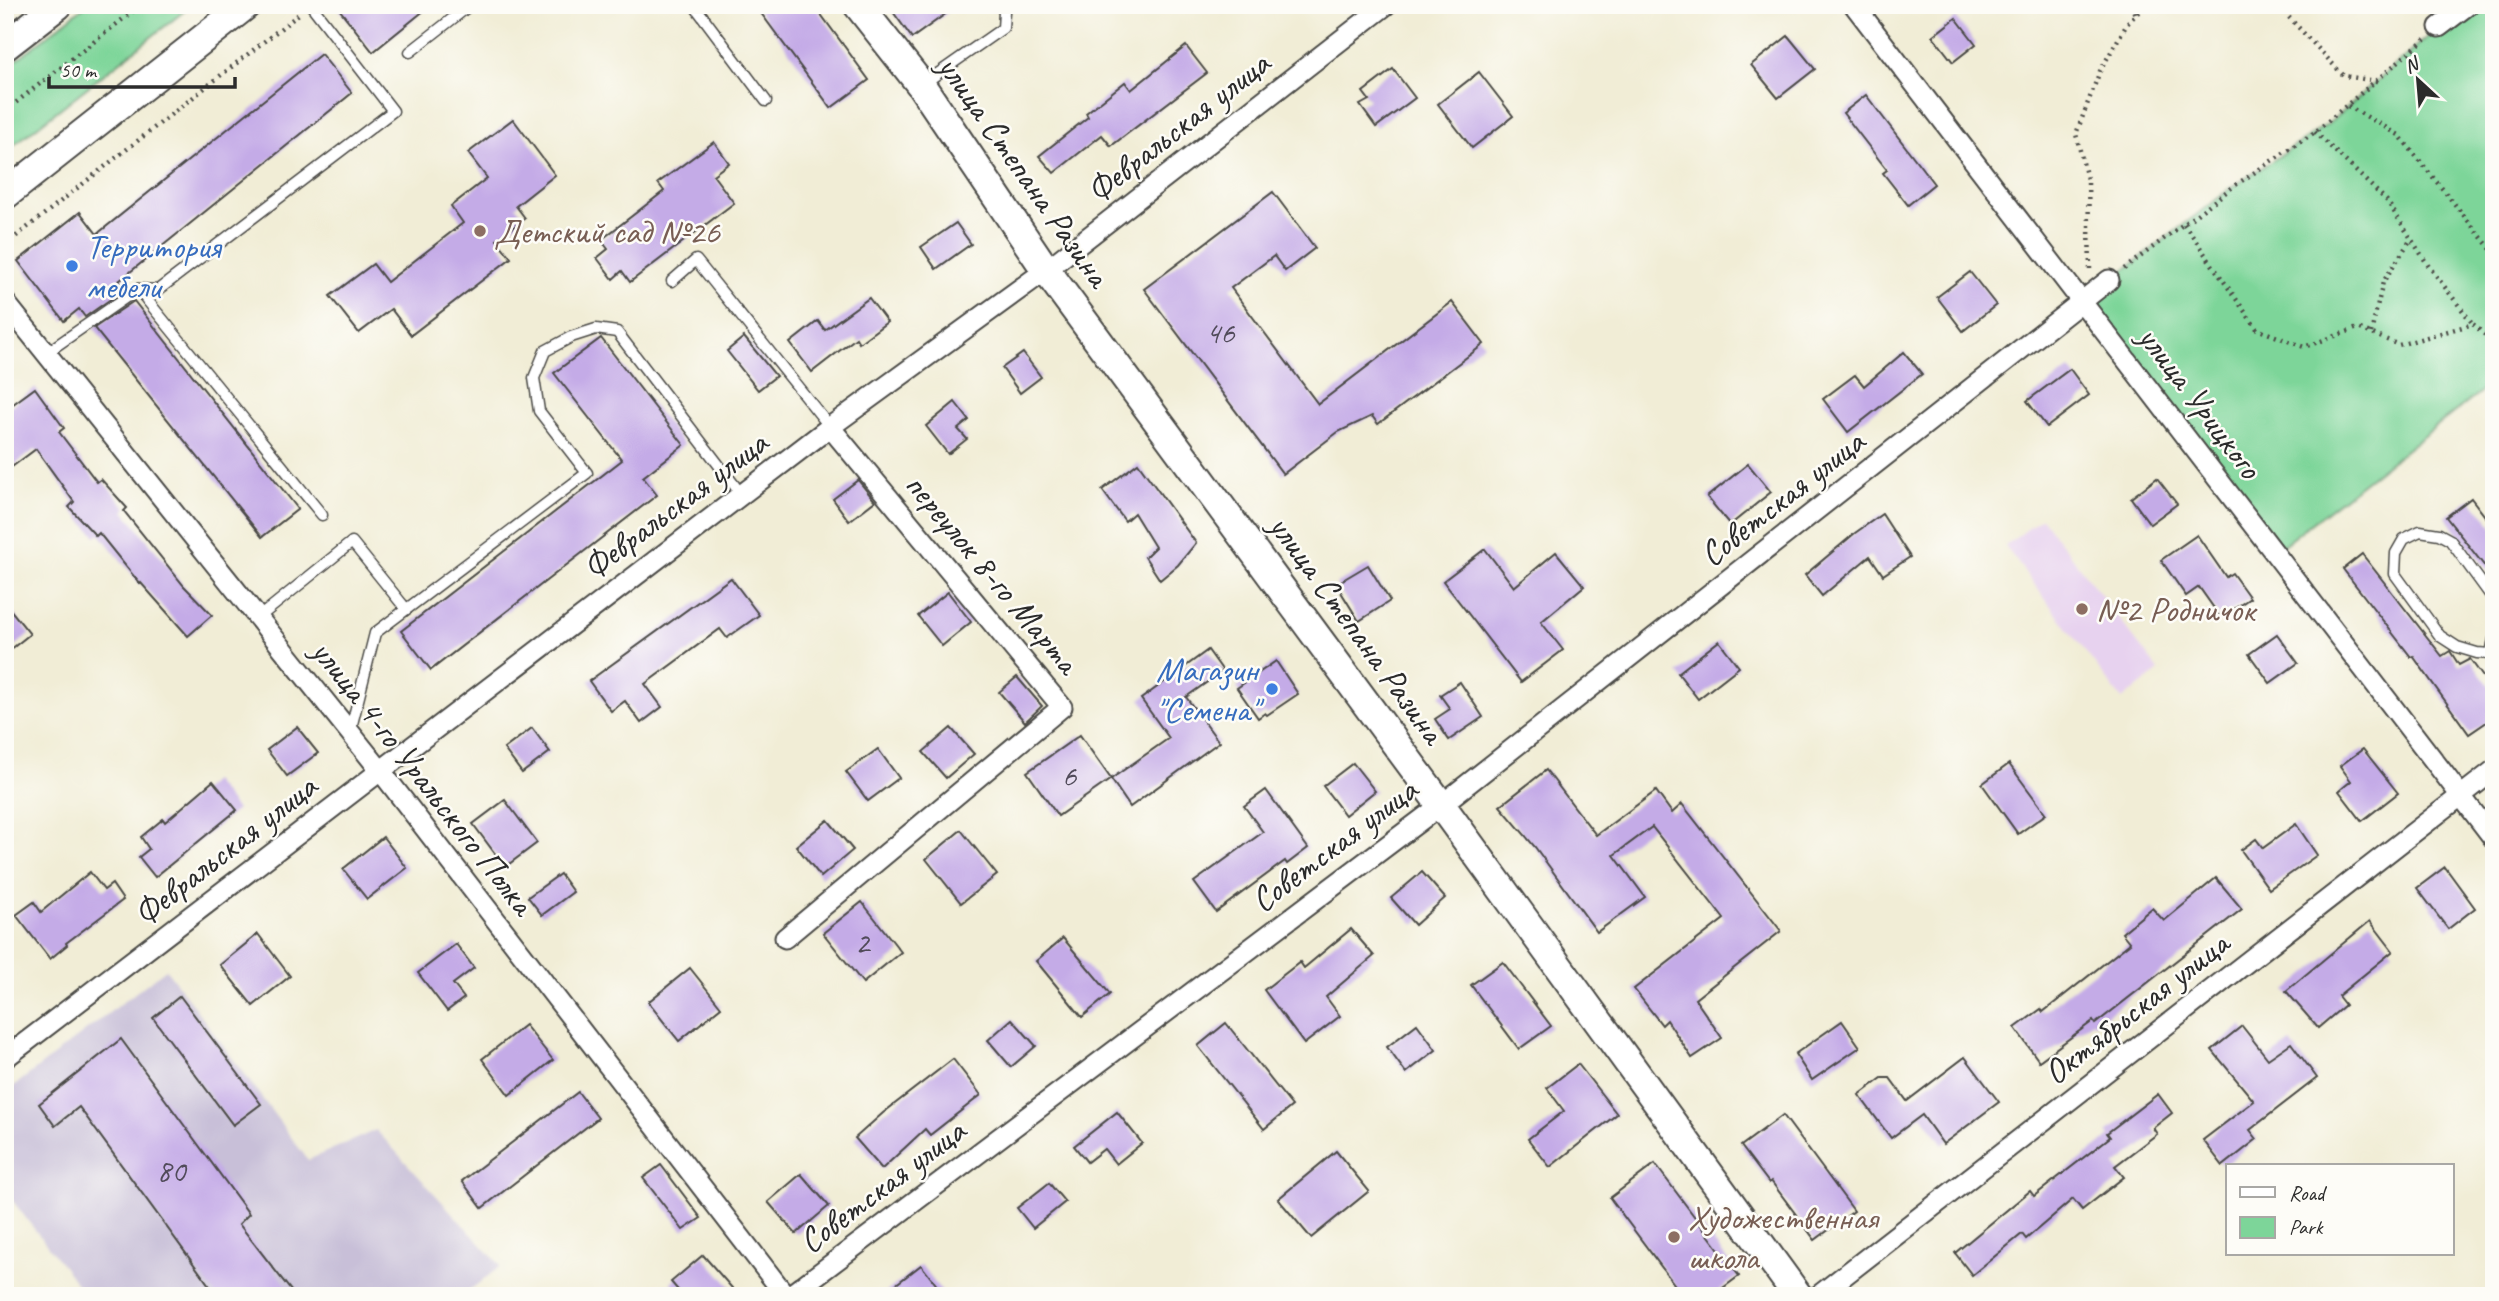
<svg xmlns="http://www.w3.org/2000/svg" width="2499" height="1301" viewBox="0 0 2499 1301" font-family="Caveat,sans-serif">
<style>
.built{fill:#e7d2ef}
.industrial{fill:#c8bfd8}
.green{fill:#7dd599;stroke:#548062;stroke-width:2}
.building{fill:#c4abe7}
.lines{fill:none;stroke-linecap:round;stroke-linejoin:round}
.lane-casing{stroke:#494845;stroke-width:13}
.street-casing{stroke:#494845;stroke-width:23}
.secondary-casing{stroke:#494845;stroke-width:32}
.path{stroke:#494845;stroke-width:4.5;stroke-dasharray:2 5;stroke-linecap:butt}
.lane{stroke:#fff;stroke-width:10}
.street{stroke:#fff;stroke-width:19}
.secondary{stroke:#fff;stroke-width:28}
.education-dot{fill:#8d6e63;stroke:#fdfcf7;stroke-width:2.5}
.shop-dot{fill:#3f7fe0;stroke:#fdfcf7;stroke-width:2.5}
.labels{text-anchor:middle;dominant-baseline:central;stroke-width:5;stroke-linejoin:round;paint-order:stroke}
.number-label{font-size:32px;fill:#514b5a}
.street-label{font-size:35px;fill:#2b2b2b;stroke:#fdfcf7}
.education-label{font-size:35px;fill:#785e54;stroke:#fdfcf7;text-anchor:start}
.shop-label{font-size:35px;fill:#366cbe;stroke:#fdfcf7;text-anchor:start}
</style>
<rect width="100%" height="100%" fill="#fdfcf7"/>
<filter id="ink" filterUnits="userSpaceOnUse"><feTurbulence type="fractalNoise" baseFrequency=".0143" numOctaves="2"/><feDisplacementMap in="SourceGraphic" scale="14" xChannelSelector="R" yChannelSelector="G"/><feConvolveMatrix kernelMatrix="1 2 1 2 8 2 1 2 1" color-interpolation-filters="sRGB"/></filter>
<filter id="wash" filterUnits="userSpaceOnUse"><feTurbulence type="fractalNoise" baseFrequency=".00686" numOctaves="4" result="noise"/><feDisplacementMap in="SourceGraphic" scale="28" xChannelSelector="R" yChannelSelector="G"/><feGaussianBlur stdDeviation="1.57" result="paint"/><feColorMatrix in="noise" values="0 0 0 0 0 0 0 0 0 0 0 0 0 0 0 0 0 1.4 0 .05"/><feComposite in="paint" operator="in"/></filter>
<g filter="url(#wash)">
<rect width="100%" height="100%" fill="#f1edd6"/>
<polygon class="built" points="2042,518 2159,671 2122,700 2005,546"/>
<polygon class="industrial" points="166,969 308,1160 376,1130 501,1266 462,1296 86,1296 5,1191 5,1093"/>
<g class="green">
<polygon points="86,5 192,5 5,152 5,69"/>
<polygon points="2468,5 2494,5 2494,394 2488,386 2274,552 2083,302 2234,186 2328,124 2439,27"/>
</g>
<g id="blocks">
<g class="building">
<polygon points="336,5 431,5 373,52"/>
<polygon points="755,5 814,5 869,80 831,108"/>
<polygon points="888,5 958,5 912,38"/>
<polygon points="1956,18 1976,44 1953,62 1933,36"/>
<polygon points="1788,36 1815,69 1778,98 1751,65"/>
<polygon points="1186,46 1207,73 1111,146 1102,135 1054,173 1039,156 1088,117 1086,113 1125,82 1131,90"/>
<polygon points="321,54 352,93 119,281 125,289 85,317 79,309 64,321 18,261 80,212 97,234"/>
<polygon points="1393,69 1415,98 1376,127 1360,105 1369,100 1363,92"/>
<polygon points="1479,72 1513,116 1472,148 1438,104"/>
<polygon points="1866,95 1934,184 1908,205 1883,173 1887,170 1843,113"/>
<polygon points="513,119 555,175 516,206 525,218 497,240 511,258 411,335 391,309 359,333 330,296 373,264 387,282 463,223 451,206 487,178 468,153"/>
<polygon points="714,142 729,163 713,175 734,203 630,282 622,271 613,279 597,258 608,249 601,240 664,191 658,183"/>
<polygon points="1273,192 1315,248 1285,271 1274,256 1231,288 1318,404 1452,302 1484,344 1378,424 1372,416 1338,432 1283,474 1144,289"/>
<polygon points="956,223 971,244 936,269 921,247"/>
<polygon points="1970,272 1996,305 1963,331 1937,297"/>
<polygon points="869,298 887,322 859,343 856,338 812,372 790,343 818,321 825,330"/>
<polygon points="134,301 298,509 262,537 94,328"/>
<polygon points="744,337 776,376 758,390 727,351"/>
<polygon points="601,338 684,445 643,477 657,495 431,670 401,631 622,460 554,373"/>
<polygon points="1904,352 1922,374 1848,432 1823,399 1855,375 1864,386"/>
<polygon points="1023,353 1041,377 1020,393 1002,368"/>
<polygon points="2070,369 2089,395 2047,427 2027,401"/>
<polygon points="35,388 64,428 59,432 97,482 101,479 127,508 124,511 184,586 212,615 188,636 141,583 140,584 99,533 96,536 69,507 74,502 36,449 5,472 5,410"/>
<polygon points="955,402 969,420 958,429 967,439 948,454 926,426"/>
<polygon points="1138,463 1196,543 1178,565 1160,580 1145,557 1155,547 1134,513 1125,521 1102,490"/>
<polygon points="1748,464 1771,492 1730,525 1707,497"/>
<polygon points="2157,478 2177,504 2150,524 2131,498"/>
<polygon points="858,480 875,501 849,521 833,499"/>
<polygon points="2471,498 2494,528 2494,578 2446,517"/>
<polygon points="1882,514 1910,557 1883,575 1870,556 1822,596 1805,575 1855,533"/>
<polygon points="2197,535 2226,577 2232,573 2250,598 2221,618 2199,587 2186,596 2161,560"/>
<polygon points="1485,549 1514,587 1556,552 1584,586 1541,622 1563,650 1521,682 1443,581"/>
<polygon points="2362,554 2442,656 2450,651 2459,665 2470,659 2494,692 2494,717 2469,734 2413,656 2411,657 2343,569"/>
<polygon points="1368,565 1390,601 1359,621 1336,584"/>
<polygon points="731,578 759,615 727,638 720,629 645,684 662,707 641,723 625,701 611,711 589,681"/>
<polygon points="948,592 971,622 942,646 918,616"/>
<polygon points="5,603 30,634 5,654"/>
<polygon points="2277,634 2298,663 2270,683 2249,654"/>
<polygon points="1719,641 1739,667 1698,699 1678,673"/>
<polygon points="1208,650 1223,671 1186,697 1219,742 1130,807 1111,779 1169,738 1141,699"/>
<polygon points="1276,661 1298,694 1267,715 1265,713 1258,718 1237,688"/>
<polygon points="1017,677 1042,706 1025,722 999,692"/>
<polygon points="1460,682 1483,717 1449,740 1435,719 1450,709 1440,695"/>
<polygon points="297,727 318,753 287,776 267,750"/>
<polygon points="532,728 550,752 522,773 504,749"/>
<polygon points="951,728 974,754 946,778 923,752"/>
<polygon points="1080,735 1111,779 1058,816 1027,772"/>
<polygon points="878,749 899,778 868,801 846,772"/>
<polygon points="2363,749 2398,793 2362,821 2339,791 2351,781 2340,766"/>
<polygon points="1353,763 1375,791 1345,815 1323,786"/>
<polygon points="2009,764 2046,814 2018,834 1982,784"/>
<polygon points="1546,770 1596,835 1656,791 1672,813 1682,804 1781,931 1695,999 1722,1038 1692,1058 1667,1020 1662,1025 1634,989 1724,919 1652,827 1614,855 1645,897 1597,932 1535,847 1500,806"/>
<polygon points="213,781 237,810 155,877 139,857 149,849 141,837 163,819 165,822"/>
<polygon points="1266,790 1308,848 1287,864 1285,861 1216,912 1194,882 1263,832 1244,806"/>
<polygon points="505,800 537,843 505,867 473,824"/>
<polygon points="828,820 853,850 821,877 796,846"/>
<polygon points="2296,824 2317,855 2269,889 2241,850 2256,839 2263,848"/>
<polygon points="961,830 997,875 961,903 926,859"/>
<polygon points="383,837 407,868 367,899 343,869"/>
<polygon points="2445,867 2475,908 2448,929 2417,888"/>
<polygon points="90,872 104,890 112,884 123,900 66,943 67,945 50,959 16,915 34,902 41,912"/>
<polygon points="1422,872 1445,898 1415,925 1391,898"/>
<polygon points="560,874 573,892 542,915 528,897"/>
<polygon points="2216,878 2242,909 2095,1024 2093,1021 2039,1061 2015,1028 2041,1009 2043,1012 2130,943 2122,933 2152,908 2164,921"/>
<polygon points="862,902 901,952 863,983 823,933"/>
<polygon points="2370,921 2393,951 2338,996 2345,1005 2318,1028 2286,991"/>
<polygon points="1351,929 1374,956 1326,997 1340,1016 1304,1044 1264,990 1300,962 1304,968"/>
<polygon points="258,934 290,976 253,1006 220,965"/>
<polygon points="1063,938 1110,994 1082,1017 1036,961"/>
<polygon points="456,944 474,968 453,984 464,998 447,1011 418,973"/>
<polygon points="1503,962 1551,1026 1519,1049 1471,985"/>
<polygon points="690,968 721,1007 679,1041 648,1002"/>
<polygon points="180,996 261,1104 233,1125 153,1018"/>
<polygon points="1012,1019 1036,1046 1011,1067 988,1040"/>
<polygon points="1842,1021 1860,1047 1812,1080 1795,1054"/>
<polygon points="1226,1023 1292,1106 1264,1129 1198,1046"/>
<polygon points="1417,1024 1436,1050 1406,1073 1387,1047"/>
<polygon points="525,1025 553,1060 509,1095 482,1059"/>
<polygon points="2242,1026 2268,1059 2291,1043 2317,1078 2250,1130 2257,1139 2223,1166 2203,1140 2254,1101 2212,1050"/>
<polygon points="121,1039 249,1214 239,1224 295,1296 217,1296 79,1107 55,1126 39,1104"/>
<polygon points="1965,1057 1999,1102 1943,1144 1922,1115 1891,1138 1859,1095 1882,1078 1890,1078 1907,1101"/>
<polygon points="953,1059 981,1095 930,1135 925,1129 882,1169 855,1138 883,1113"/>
<polygon points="1578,1064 1617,1114 1550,1167 1528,1139 1564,1111 1547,1088"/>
<polygon points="578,1092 598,1118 482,1208 462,1181"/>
<polygon points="2158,1094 2172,1113 2153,1128 2157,1134 2115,1166 2124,1177 2082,1210 2073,1199 2026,1239 2022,1234 1972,1275 1955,1253 2030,1191 2034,1196 2110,1137 2107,1133"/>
<polygon points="1117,1112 1142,1143 1116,1164 1104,1149 1087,1162 1074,1146"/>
<polygon points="1783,1115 1854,1211 1815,1240 1771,1181 1769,1183 1741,1146"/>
<polygon points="1336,1151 1369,1191 1311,1238 1278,1199"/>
<polygon points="1655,1164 1739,1276 1712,1296 1683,1296 1610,1198"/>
<polygon points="661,1165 701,1218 683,1230 643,1178"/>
<polygon points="801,1174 829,1206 796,1234 768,1202"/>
<polygon points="1049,1183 1065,1202 1033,1228 1017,1208"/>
<polygon points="703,1255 739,1296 683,1296 671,1282"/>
<polygon points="921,1265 945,1296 881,1296"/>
</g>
</g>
</g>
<g filter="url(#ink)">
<use href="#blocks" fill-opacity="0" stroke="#494845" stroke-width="2"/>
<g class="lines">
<defs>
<g id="lane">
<polyline points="694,5 766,101"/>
<polyline points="410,52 470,5"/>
<polyline points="923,84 1003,28 1004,12 1000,5"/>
<polyline points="672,281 696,260 830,427"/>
<polyline points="138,289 158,290 393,111 311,5"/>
<polyline points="46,353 138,289 322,515"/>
<polyline points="258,618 352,542 406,609"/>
<polyline points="2491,654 2477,653 2457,647 2440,636 2395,574 2396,553 2404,539 2420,531 2439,534 2450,540 2494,600"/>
<polyline points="2493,658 2491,654 2494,639"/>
<polyline points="350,732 375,633 587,473 539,411 534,378 545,351 571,337 596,329 617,332 741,494"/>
</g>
<g id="street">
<polyline points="1854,5 2494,839"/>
<polyline points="2439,27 2468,5"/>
<polyline points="5,302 380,770 786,1296"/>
<polyline points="785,938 1062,707 830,427"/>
<polyline points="5,1058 830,427 1046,270 1386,5"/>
<polyline points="789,1296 1441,805 2109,280"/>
<polyline points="1818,1296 2494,770"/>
</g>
<g id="secondary">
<polyline points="858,5 921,85 1046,270 1441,805 1798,1296"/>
<polyline points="5,46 58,5"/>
<polyline points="5,195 246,5"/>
</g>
</defs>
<use href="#lane" class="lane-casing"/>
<use href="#street" class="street-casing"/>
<use href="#secondary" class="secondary-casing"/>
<g class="path">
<polyline points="2131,5 2135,15"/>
<polyline points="2272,5 2284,12 2344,76 2377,81"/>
<polyline points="2348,106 2399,135 2494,253"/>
<polyline points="5,111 141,5"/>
<polyline points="2315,132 2387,201 2428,265 2473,324"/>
<polyline points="2184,224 2257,329 2304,347 2358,328 2399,345 2473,324 2494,343"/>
<polyline points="5,245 299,14"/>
<polyline points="2090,269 2088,183 2076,134 2100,71 2127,24 2145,5"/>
<polyline points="2124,269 2234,186 2315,132 2425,39"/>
<polyline points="2371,333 2383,282 2411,239"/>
</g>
<use href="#lane" class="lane"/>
<use href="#street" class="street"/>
<use href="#secondary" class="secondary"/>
</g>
</g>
<g class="education-dot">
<circle cx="480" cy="231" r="7"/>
<circle cx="2082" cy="609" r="7"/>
<circle cx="1674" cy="1237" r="7"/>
</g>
<g class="shop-dot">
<circle cx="72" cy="266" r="7"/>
<circle cx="1272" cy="689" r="7"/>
</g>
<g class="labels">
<g class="number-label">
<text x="1220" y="332">46</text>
<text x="1069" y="775">6</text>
<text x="862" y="942">2</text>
<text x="171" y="1170">80</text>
</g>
<g class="street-label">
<text transform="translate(1178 127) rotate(-38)">Февральская улица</text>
<text transform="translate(1024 171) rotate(55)">улица Степана Разина</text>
<text transform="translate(2200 402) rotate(53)">улица Урицкого</text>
<text transform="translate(1782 498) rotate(-38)">Советская улица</text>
<text transform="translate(675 505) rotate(-37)">Февральская улица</text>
<text transform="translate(992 573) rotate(50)">переулок 8-го Марта</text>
<text transform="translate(1357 629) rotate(54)">улица Степана Разина</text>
<text transform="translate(423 777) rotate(52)">улица 4-го Уральского Полка</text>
<text transform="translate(1334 845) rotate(-37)">Советская улица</text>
<text transform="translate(225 850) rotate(-38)">Февральская улица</text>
<text transform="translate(2136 1008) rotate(-38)">Октябрьская улица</text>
<text transform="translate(882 1186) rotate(-37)">Советская улица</text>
</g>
<g class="education-label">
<text x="494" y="231">Детский сад №26</text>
<text x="2096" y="609">№2 Родничок</text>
<text x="1688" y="1217">Художественная<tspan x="1688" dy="40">школа</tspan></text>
</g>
<g class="shop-label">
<text x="86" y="246">Территория<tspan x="86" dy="40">мебели</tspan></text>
<text x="1258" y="669" text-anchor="end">Магазин<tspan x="1258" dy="40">"Семена"</tspan></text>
</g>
</g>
<rect width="2499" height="1301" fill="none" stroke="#fdfcf7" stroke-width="28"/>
<rect x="2226" y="1164" width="228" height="91" fill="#fdfcf7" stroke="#a9a8a5" stroke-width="2"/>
<rect x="2240" y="1187" width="35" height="10" fill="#ffffff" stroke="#a9a8a5" stroke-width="2"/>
<text x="2289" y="1200" font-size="21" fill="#2b2b2b">Road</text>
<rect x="2240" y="1217" width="35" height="21" fill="#7dd599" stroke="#a9a8a5" stroke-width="2"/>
<text x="2289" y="1234" font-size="21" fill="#2b2b2b">Park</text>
<g transform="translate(2418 80) rotate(334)" stroke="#fdfcf7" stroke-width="5" paint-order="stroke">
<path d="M0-5L12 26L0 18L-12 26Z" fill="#2b2b2b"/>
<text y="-10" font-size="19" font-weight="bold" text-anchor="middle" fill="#2b2b2b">N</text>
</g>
<path d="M49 77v10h186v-10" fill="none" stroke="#2b2b2b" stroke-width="3.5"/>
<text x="60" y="77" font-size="21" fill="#2b2b2b" stroke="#fdfcf7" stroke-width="5" paint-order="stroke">50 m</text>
</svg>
